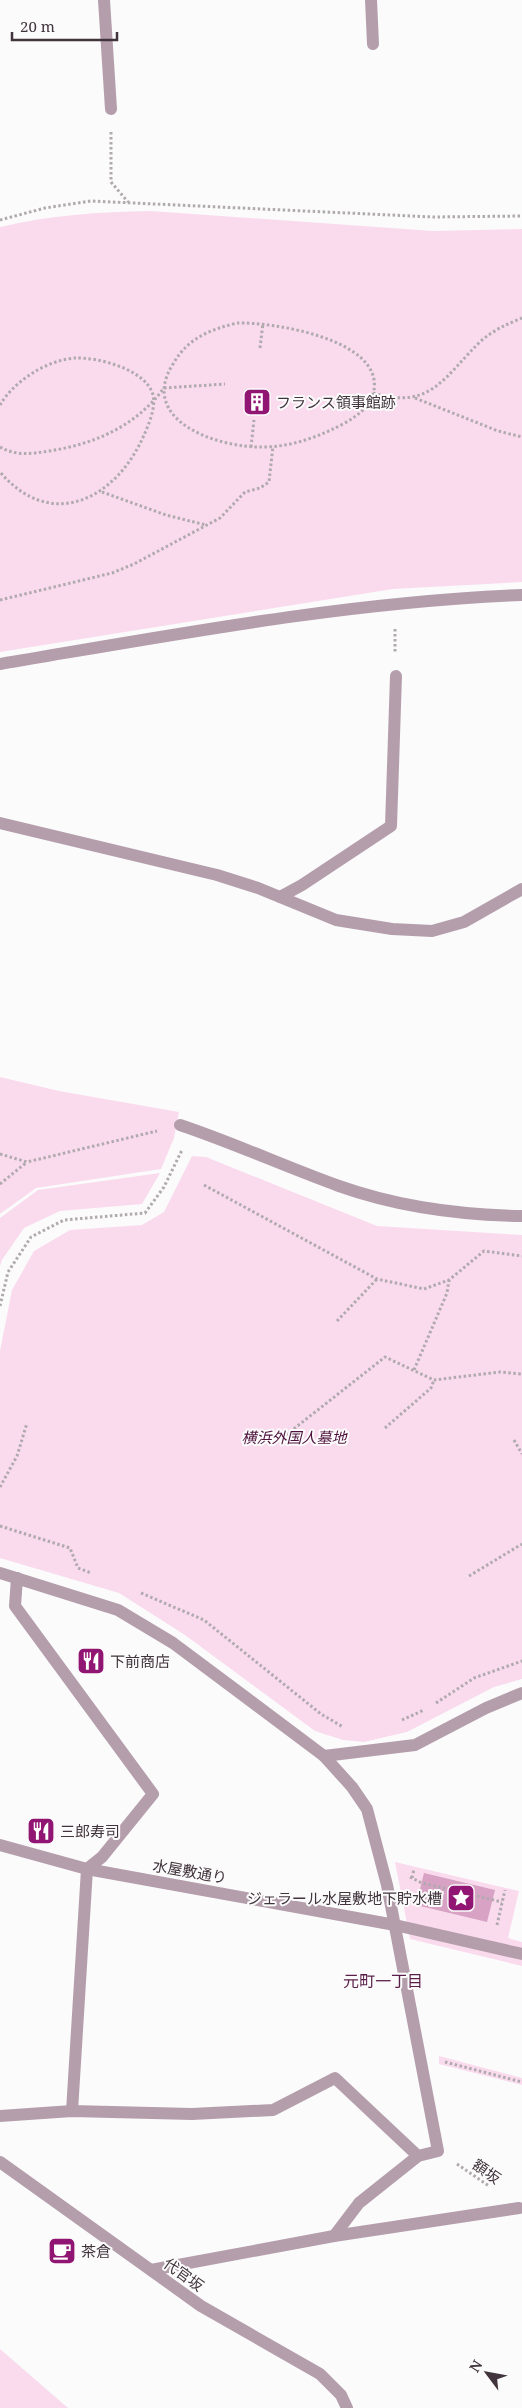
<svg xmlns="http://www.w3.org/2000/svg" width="522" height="2408" viewBox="0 0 522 2408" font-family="'Noto Serif','Noto Sans JP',serif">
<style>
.green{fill:#fadbee}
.water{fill:#d7a2c3}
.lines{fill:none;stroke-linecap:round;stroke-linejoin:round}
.path{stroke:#b0aaae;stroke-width:3;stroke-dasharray:2.5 2.5;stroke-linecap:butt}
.minor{stroke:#b59eac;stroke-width:12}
.labels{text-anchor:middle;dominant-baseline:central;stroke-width:4;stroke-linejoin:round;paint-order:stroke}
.poi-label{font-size:15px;fill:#41343c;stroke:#fbfbfb;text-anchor:start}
.park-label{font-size:15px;font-style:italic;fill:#4f123e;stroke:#fbfbfb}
.street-label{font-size:15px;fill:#41343c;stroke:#fbfbfb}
.neighbourhood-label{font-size:16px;fill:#591f48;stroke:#fbfbfb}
</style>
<rect width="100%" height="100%" fill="#fbfbfb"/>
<g class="green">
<path d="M151,211l282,20 89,-2v353l-129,7 -393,63v-425c50,-12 99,-15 151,-16z"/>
<polygon points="0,1077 59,1091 179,1112 174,1138 161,1169 36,1188 0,1214"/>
<polygon points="192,1156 206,1157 377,1226 522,1235 522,1679 494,1687 407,1732 364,1742 343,1740 315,1731 185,1635 119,1593 0,1558 0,1351 12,1290 34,1251 70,1230 142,1225 164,1212"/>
<polygon points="160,1173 142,1204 60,1211 24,1228 2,1260 0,1266 0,1218 38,1190"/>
<polygon points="395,1862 519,1891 508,1938 522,1942 522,1966 410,1939"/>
<polygon points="439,2056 522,2078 522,2085 439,2064"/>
<polygon points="0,2349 68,2408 0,2408"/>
</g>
<polygon class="water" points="424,1873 495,1890 487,1922 416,1905"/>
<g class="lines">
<g class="path">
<polyline points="111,132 111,182 128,202"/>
<polyline points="0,220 45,208 91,201 433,217 522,216"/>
<path d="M237,323c36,-1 145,16 137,67 -3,20 -26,32 -43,40 -22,10 -44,17 -69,17 -43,1 -125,-26 -89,-83 15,-26 36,-34 64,-41z"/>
<polyline points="260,348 263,323"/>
<path d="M373,393c59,18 72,-18 109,-53 12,-10 25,-16 40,-22"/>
<polyline points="415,398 498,431 522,437"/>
<path d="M0,405c14,-24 47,-45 75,-47 22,-1 71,11 78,37 3,12 -4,29 -9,40 -27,63 -92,98 -144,37"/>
<path d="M0,447c16,9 31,7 49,4 46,-7 87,-25 115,-63l61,-4"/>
<polyline points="251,447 254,420"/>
<polyline points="102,492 166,515 206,525"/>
<polyline points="0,600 112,573 134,564 220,518 245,492 260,488 269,482 273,446"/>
<polyline points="395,629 395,652"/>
<polyline points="0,1154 27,1162 157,1131"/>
<polyline points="0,1184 27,1162"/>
<polyline points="204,1185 377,1279 424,1289 449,1280 484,1251 522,1256"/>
<polyline points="0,1306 8,1272 31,1237 64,1220 145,1213 164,1187 182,1150"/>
<polyline points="337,1321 377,1279"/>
<polyline points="414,1370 447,1293 449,1280"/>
<polyline points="385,1428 431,1388 434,1380"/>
<polyline points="286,1435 385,1357 434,1380 500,1372 522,1374"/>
<polyline points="514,1440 522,1454"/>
<polyline points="0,1487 17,1456 27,1423"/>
<polyline points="0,1526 70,1548 78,1568 91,1573"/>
<polyline points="469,1576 522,1544"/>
<polyline points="141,1593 204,1620 321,1714 343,1727"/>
<polyline points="436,1703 474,1678 522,1661"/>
<polyline points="402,1720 424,1710"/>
<polyline points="410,1877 422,1883 502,1902"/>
<polyline points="412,1878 414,1869"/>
<polyline points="497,1925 505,1890"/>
<polyline points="445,2062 522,2082"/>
<polyline points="457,2164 489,2186"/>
</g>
<g class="minor">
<polyline points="104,0 111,109"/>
<polyline points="371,0 373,44"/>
<path d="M0,664c173,-29 346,-62 522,-69"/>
<polyline points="0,823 217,875 258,888 336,920 392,929 432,931 464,922 522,889"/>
<polyline points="280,897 302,885 391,826 396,676"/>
<path d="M180,1125c54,18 106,42 159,61 59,21 121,29 183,30"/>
<polyline points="0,1573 118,1610 173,1643 324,1756 352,1787 367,1809 387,1885 438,2151 418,2156 359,2203 334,2236"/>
<polyline points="17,1578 15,1606 153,1794 102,1857 87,1869 72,2111"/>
<polyline points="324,1756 415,1745 486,1708 522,1693"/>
<polyline points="0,1845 87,1869 395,1925 522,1954"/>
<polyline points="0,2116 72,2111 192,2114 273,2110 335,2078 418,2156"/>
<polyline points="0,2162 201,2306 320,2374 341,2395 347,2408"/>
<polyline points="151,2270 334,2236 519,2208"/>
</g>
</g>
<defs>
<symbol id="building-square" viewBox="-11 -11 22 22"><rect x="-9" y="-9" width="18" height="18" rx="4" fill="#911572" stroke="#fbfbfb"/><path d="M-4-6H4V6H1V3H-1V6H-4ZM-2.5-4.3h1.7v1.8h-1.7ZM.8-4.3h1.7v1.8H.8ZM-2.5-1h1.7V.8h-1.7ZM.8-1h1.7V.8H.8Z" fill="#fff"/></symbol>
<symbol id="restaurant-square" viewBox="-11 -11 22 22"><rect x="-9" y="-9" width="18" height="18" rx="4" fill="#911572" stroke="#fbfbfb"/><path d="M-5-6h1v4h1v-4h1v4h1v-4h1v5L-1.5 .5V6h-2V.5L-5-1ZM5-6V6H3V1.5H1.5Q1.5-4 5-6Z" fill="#fff"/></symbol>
<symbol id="sight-square" viewBox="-11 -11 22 22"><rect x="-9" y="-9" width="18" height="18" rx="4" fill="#911572" stroke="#fbfbfb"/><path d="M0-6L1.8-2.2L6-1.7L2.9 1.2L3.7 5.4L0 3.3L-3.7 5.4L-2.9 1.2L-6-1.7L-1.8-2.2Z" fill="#fff"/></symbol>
<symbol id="cafe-square" viewBox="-11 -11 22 22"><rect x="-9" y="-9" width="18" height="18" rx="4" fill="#911572" stroke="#fbfbfb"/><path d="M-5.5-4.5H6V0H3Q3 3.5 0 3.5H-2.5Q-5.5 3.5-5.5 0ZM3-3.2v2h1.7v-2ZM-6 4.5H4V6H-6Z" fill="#fff"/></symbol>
</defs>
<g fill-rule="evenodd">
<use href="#building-square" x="241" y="386" width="32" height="32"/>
<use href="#restaurant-square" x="75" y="1645" width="32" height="32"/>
<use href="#restaurant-square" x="25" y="1815" width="32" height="32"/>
<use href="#sight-square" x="445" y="1882" width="32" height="32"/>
<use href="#cafe-square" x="46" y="2235" width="32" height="32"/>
</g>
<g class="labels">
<g class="poi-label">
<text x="276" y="402">フランス領事館跡</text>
<text x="110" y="1661">下前商店</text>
<text x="60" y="1831">三郎寿司</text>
<text x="442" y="1898" text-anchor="end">ジェラール水屋敷地下貯水槽</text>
<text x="81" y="2251">茶倉</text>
</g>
<g class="park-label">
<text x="294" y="1437">横浜外国人墓地</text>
</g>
<g class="street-label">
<text transform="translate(190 1871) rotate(10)">水屋敷通り</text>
<text transform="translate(487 2171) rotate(35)">額坂</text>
<text transform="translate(184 2274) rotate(36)">代官坂</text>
</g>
<g class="neighbourhood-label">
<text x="383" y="1981">元町一丁目</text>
</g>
</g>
<g transform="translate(487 2373) rotate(302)" stroke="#fbfbfb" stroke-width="4" paint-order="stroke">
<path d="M0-4L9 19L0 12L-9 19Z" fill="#41343c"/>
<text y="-8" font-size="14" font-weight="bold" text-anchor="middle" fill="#41343c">N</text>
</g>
<path d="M12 32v8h105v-8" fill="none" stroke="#41343c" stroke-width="2.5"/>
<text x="20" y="32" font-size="15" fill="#41343c" stroke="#fbfbfb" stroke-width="4" paint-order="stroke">20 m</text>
</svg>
